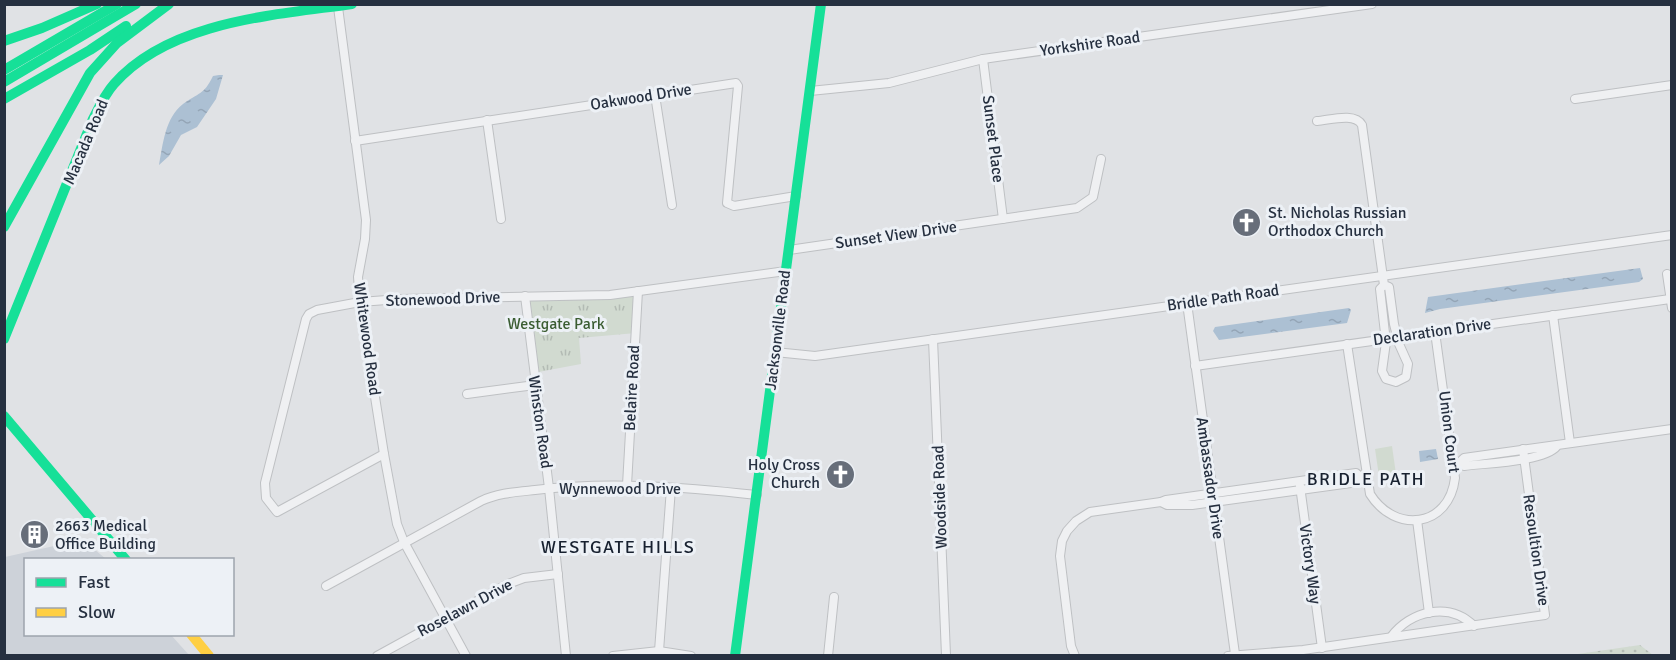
<svg xmlns="http://www.w3.org/2000/svg" width="1676" height="660" viewBox="0 0 1676 660" font-family="Signika,sans-serif">
<style>
.built{fill:#cdd2d9}
.grass{fill:url(#grass-dots)}
.park{fill:url(#park-tufts)}
.pitch{fill:#d1dad0}
.water{fill:url(#water-ripples)}
.lines{fill:none;stroke-linecap:round;stroke-linejoin:round}
.street-casing{stroke:#bec0c3;stroke-width:10}
.street{stroke:#eff0f2;stroke-width:8}
.fast{stroke:#16e098;stroke-width:10}
.slow{stroke:#ffcf43;stroke-width:10}
.labels{text-anchor:middle;dominant-baseline:central;stroke-width:6;stroke-linejoin:round;paint-order:stroke}
.street-label{font-size:16px;fill:#263040;stroke:#edf1f6}
.poi-label{font-size:16px;fill:#263040;stroke:#edf1f6;text-anchor:start}
.park-label{font-size:16px;fill:#3b5d32;stroke:#edf1f6}
.neighbourhood-label{font-size:18px;letter-spacing:1.5px;fill:#182130;stroke:#edf1f6}
</style>
<defs>
<pattern id="grass-dots" width="8" height="8" patternUnits="userSpaceOnUse" patternTransform="scale(1.5)"><rect width="8" height="8" fill="#d1dad0"/><path d="M2 2h.1M6 6h.1" fill="none" stroke="#b3bbb4" stroke-width="1.8" stroke-linecap="round"/></pattern>
<pattern id="park-tufts" width="24" height="20" patternUnits="userSpaceOnUse" patternTransform="scale(1.5)"><rect width="24" height="20" fill="#d1dad0"/><path d="M3 7l-1-3M5 7V3M7 7l1-3M15 17l-1-3M17 17v-4M19 17l1-3" fill="none" stroke="#b3bbb4"/></pattern>
<pattern id="water-ripples" width="26" height="14" patternUnits="userSpaceOnUse" patternTransform="scale(1.5)"><rect width="26" height="14" fill="#acc0d3"/><path d="M2 4q2-2 4 0t4 0M15 11q2-2 4 0t4 0" fill="none" stroke="#94a5b6"/></pattern>
</defs>
<rect width="100%" height="100%" fill="#e0e2e5"/>
<polygon class="built" points="63,544 89,545 106,559 26,560 26,634 171,635 189,655 5,655 5,557"/>
<polygon class="grass" points="1640,645 1653,655 1571,655"/>
<polygon class="park" points="638,291 636,333 579,338 581,364 533,373 525,296"/>
<g class="pitch">
<polygon points="550,343 553,364 541,365 538,344"/>
<polygon points="1392,446 1397,481 1380,483 1375,449"/>
</g>
<g class="water">
<path d="M219,75h4l-7,24 -19,28 -16,8 -12,21 -10,9c4,-21 6,-47 24,-61 16,-12 20,-8 30,-28z"/>
<polygon points="1640,268 1643,279 1639,282 1440,309 1425,313 1428,297"/>
<polygon points="1349,308 1351,310 1347,323 1219,340 1213,331 1215,327"/>
<polygon points="1436,449 1438,459 1420,462 1419,451"/>
</g>
<g class="lines">
<defs>
<g id="street">
<polyline points="338,7 366,220 365,239 358,277 360,302 384,454 397,524 404,542 466,656"/>
<polyline points="983,59 1003,219"/>
<polyline points="810,91 889,83 983,59 1372,4"/>
<polyline points="655,95 672,205"/>
<polyline points="1575,99 1672,85"/>
<polyline points="487,120 501,219"/>
<path d="M1317,121c13,-1 38,-9 45,4l22,160 -4,4 6,53 -4,29 4,8 10,3 10,-5 2,-13 -9,-20 -5,-20 -5,-37 -5,-2"/>
<polyline points="355,141 736,83 738,86 727,203 734,206 796,196"/>
<polyline points="789,250 1077,208 1093,197 1101,159"/>
<polyline points="1667,274 1672,308"/>
<polyline points="525,296 549,488 566,656"/>
<polyline points="1187,303 1235,654"/>
<polyline points="1553,315 1570,443"/>
<polyline points="933,339 946,655"/>
<path d="M1347,344l23,150c25,40 79,34 85,-16l-20,-146"/>
<polyline points="775,352 815,356 1672,235"/>
<polyline points="1195,366 1670,299"/>
<polyline points="467,394 535,385"/>
<path d="M1557,446c-13,16 -72,17 -93,20l-4,-4 4,-4 208,-29"/>
<polyline points="384,454 277,512 266,498 265,483 306,319 309,314 317,310 360,302 400,299 610,295 786,271"/>
<polygon points="1356,473 1361,477 1358,482 1192,505 1167,505 1161,502 1166,500"/>
<polyline points="627,485 638,291"/>
<polyline points="1300,486 1322,648"/>
<polyline points="1417,520 1429,613"/>
<path d="M326,586l155,-85c17,-8 35,-9 54,-11 73,-9 148,-3 222,5"/>
<path d="M1391,637c19,-26 58,-36 83,-11"/>
<polyline points="659,651 671,488"/>
<polyline points="377,656 508,584 524,578 558,574"/>
<polyline points="613,656 659,651 691,656"/>
<polyline points="828,656 834,597"/>
<polyline points="1075,656 1071,646 1060,556 1062,541 1067,531 1076,521 1090,512 1161,502"/>
<polyline points="1228,656 1303,650 1545,615 1523,449"/>
</g>
</defs>
<use href="#street" class="street-casing"/>
<use href="#street" class="street"/>
<g class="fast">
<polyline points="4,41 42,28 97,4"/>
<polyline points="4,70 117,4"/>
<polyline points="4,82 136,4"/>
<polyline points="4,99 90,50 126,26"/>
<polyline points="4,227 90,73 117,43 169,4"/>
<path d="M4,339l89,-220c6,-12 12,-25 21,-35 55,-63 161,-69 238,-80"/>
<polyline points="4,416 126,560"/>
<polyline points="735,656 821,4"/>
</g>
<polyline class="slow" points="191,634 209,656"/>
</g>
<defs>
<symbol id="church-disc" viewBox="-11 -11 22 22"><circle r="9.5" fill="#676e7a" stroke="#edf1f6"/><path d="M-1.2-6h2.4v3.5h3.3v2.4h-3.3V6h-2.4V-.1h-3.3v-2.4h3.3Z" fill="#fff"/></symbol>
<symbol id="building-disc" viewBox="-11 -11 22 22"><circle r="9.5" fill="#676e7a" stroke="#edf1f6"/><path d="M-4-6H4V6H1V3H-1V6H-4ZM-2.5-4.3h1.7v1.8h-1.7ZM.8-4.3h1.7v1.8H.8ZM-2.5-1h1.7V.8h-1.7ZM.8-1h1.7V.8H.8Z" fill="#fff"/></symbol>
</defs>
<g fill-rule="evenodd">
<use href="#church-disc" x="1230" y="206" width="33" height="33"/>
<use href="#church-disc" x="824" y="458" width="33" height="33"/>
<use href="#building-disc" x="18" y="518" width="33" height="33"/>
</g>
<g class="labels">
<g class="street-label">
<text transform="translate(1090 44) rotate(-8)">Yorkshire Road</text>
<text transform="translate(641 97) rotate(-9)">Oakwood Drive</text>
<text transform="translate(993 139) rotate(83)">Sunset Place</text>
<text transform="translate(86 142) rotate(-67)">Macada Road</text>
<text transform="translate(896 235) rotate(-8)">Sunset View Drive</text>
<text transform="translate(1223 298) rotate(-8)">Bridle Path Road</text>
<text transform="translate(443 299) rotate(-2)">Stonewood Drive</text>
<text transform="translate(778 330) rotate(-83)">Jacksonville Road</text>
<text transform="translate(1432 332) rotate(-8)">Declaration Drive</text>
<text transform="translate(367 339) rotate(82)">Whitewood Road</text>
<text transform="translate(632 388) rotate(-87)">Belaire Road</text>
<text transform="translate(540 422) rotate(82)">Winston Road</text>
<text transform="translate(1449 432) rotate(83)">Union Court</text>
<text transform="translate(1210 478) rotate(82)">Ambassador Drive</text>
<text x="620" y="489">Wynnewood Drive</text>
<text transform="translate(940 497) rotate(-92)">Woodside Road</text>
<text transform="translate(1536 550) rotate(82)">Resoultion Drive</text>
<text transform="translate(1310 564) rotate(82)">Victory Way</text>
<text transform="translate(465 608) rotate(-28)">Roselawn Drive</text>
</g>
<g class="poi-label">
<text x="1268" y="213">St. Nicholas Russian<tspan x="1268" dy="18">Orthodox Church</tspan></text>
<text x="820" y="465" text-anchor="end">Holy Cross<tspan x="820" dy="18">Church</tspan></text>
<text x="55" y="526">2663 Medical<tspan x="55" dy="18">Office Building</tspan></text>
</g>
<g class="park-label">
<text x="556" y="324">Westgate Park</text>
</g>
<g class="neighbourhood-label">
<text x="1366" y="479">BRIDLE PATH</text>
<text x="618" y="547">WESTGATE HILLS</text>
</g>
</g>
<rect width="1676" height="660" fill="none" stroke="#263040" stroke-width="12"/>
<rect x="24" y="558" width="210" height="78" fill="#edf1f6" stroke="#9da4ad" stroke-width="1.5"/>
<rect x="36" y="578" width="30" height="9" fill="#16e098" stroke="#9da4ad" stroke-width="1.5"/>
<text x="78" y="588" font-size="18" fill="#263040">Fast</text>
<rect x="36" y="608" width="30" height="9" fill="#ffcf43" stroke="#9da4ad" stroke-width="1.5"/>
<text x="78" y="618" font-size="18" fill="#263040">Slow</text>
</svg>
